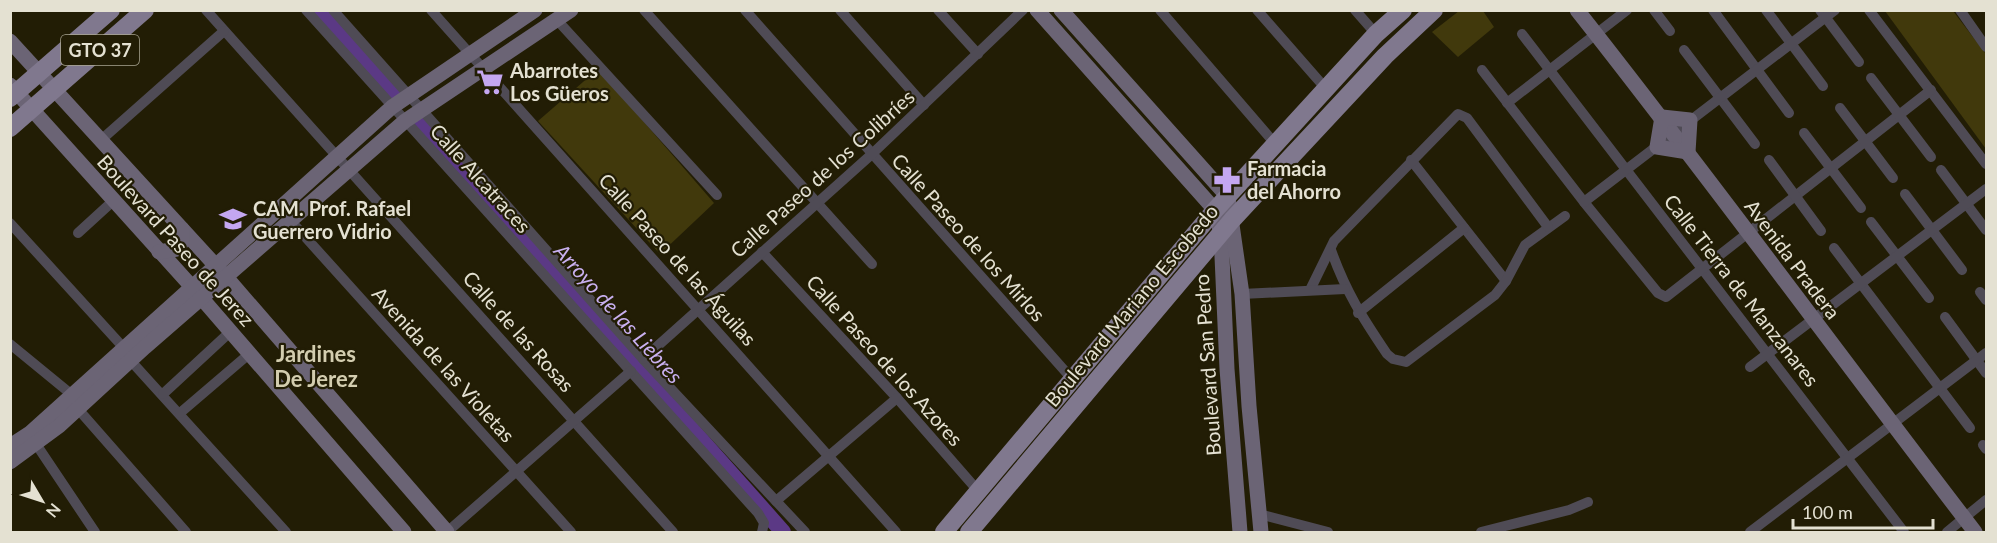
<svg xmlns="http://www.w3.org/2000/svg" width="1997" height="543" viewBox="0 0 1997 543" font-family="Lato,sans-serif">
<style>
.green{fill:#41390c}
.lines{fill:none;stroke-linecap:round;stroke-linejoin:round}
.river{stroke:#5b3985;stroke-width:16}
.street{stroke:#4f4b55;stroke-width:10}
.secondary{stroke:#6b6475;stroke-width:15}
.primary{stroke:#80788e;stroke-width:18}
.labels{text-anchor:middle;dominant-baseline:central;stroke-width:4.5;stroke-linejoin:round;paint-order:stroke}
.shield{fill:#221d05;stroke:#aaa694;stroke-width:1.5}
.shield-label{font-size:18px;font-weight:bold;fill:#e4e1d2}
.poi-label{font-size:20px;font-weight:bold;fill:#e4e1d2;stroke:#221d05;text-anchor:start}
.street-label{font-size:20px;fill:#e4e1d2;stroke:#221d05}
.water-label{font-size:21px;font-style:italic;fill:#c9b0f0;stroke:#221d05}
.quarter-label{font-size:22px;font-weight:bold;fill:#d3cdaf;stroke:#221d05}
</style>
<rect width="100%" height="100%" fill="#221d05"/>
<g class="green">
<polygon points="1459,11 1483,11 1494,27 1458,57 1432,32"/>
<polygon points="1885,11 1953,11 1986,54 1986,149"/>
<polygon points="598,69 714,203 660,254 538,121"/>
</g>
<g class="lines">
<g class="river">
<polyline points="320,10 393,93"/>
<polyline points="421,124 783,532"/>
</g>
<g class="street">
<polyline points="206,10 673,532"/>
<polyline points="306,10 758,513 764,523 762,532"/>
<polyline points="333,10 643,359 805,532"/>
<polyline points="431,10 896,532"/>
<polyline points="644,10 872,264"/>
<polyline points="745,10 1072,379"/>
<polyline points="840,10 924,105"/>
<polyline points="938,10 978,54"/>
<polyline points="1160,10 1277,146"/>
<polyline points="1257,10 1327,90"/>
<polyline points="1355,10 1376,34"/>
<polyline points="1654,10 1670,31"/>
<polyline points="1713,10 1789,113"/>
<polyline points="1766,10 1823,86"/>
<polyline points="1820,10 1859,62"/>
<polyline points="1869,10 1986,164"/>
<polyline points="1960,10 1986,47"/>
<polyline points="557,20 717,195"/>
<polyline points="1522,34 1904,532"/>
<polyline points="1684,50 1755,144"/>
<polyline points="1482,70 1584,202 1658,293 1666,297 1931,90"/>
<polyline points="1871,78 1931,157"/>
<polyline points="1507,103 1627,10"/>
<polyline points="1840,108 1893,178"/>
<polyline points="1804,133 1861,208"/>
<polyline points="101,140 224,31"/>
<polyline points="1411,160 1506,281"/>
<polyline points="1769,160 1821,231"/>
<polyline points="1941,170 1986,230"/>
<polyline points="1905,194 1962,270"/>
<polyline points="1584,202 1835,10"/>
<polyline points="290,220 571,532"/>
<polyline points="1871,222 1929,298"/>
<polyline points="10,223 123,347"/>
<polyline points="78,233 113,201"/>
<polyline points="1834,248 1970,428"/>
<path d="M1331,250c15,42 31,67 56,104l6,5 13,3 89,-67 11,-14 19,-36 40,-29"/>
<polyline points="762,252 897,398 979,492"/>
<polyline points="1311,288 1334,241 1458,114 1467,118 1548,227"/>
<polyline points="1980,292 1986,300"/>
<polyline points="1242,294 1345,289"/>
<polyline points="1358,313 1464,228"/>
<polyline points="1945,317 1986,373"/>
<polyline points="10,344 71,394"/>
<polyline points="643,359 872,154 1023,10"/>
<polyline points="130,360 286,532"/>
<polyline points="1750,367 1986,189"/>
<polyline points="163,394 230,332"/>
<polyline points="78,409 186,532"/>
<polyline points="180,413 249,354"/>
<polyline points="32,438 95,532"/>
<polyline points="1983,445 1986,449"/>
<polyline points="776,501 897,398"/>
<polyline points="1259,514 1328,532"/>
<polyline points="447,532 631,371"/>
<polyline points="1481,532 1569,510 1588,502"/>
<polyline points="1750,532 1986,353"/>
<polyline points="1947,532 1986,500"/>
</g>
<g class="secondary">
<polyline points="1037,10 1215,210 1221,234 1227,369 1240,532"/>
<polyline points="1061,10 1228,197 1242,294 1249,406 1261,532"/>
<path d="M1577,10c136,172 265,349 398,522"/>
<polyline points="10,41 226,277 447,532"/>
<polyline points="10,85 192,287 404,532"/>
<polygon points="1662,117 1690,120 1688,152 1657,147"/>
<polyline points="159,252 177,249 182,242 182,229"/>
<polyline points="10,446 30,433 392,107 535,10"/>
<polyline points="10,462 59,426 145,347 405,121 571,10"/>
</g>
<g class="primary">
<polyline points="10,98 111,10"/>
<polyline points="10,128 145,10"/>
<polyline points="944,532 1215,210 1376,34 1403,10"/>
<polyline points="969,532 1232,220 1385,56 1434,10"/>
</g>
</g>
<defs>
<symbol id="supermarket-bare" viewBox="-9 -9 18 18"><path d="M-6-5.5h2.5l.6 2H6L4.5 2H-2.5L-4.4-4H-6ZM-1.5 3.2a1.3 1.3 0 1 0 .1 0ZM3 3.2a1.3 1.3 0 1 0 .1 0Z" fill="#c4a7f1" stroke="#221d05" stroke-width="2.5" paint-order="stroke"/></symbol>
<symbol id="pharmacy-bare" viewBox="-9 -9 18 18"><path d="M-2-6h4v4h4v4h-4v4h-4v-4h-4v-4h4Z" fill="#c4a7f1" stroke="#221d05" stroke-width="2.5" paint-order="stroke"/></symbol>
<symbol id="school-bare" viewBox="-9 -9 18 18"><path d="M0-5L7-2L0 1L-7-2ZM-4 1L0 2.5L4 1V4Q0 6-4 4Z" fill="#c4a7f1" stroke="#221d05" stroke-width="2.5" paint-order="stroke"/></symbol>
</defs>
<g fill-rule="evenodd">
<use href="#supermarket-bare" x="471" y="63" width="38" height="38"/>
<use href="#pharmacy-bare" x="1208" y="161" width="38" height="38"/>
<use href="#school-bare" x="214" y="200" width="38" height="38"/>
</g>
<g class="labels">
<rect class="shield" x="61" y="35" width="78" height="30" rx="4.5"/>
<g class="shield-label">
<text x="100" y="50">GTO 37</text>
</g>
<g class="poi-label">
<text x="510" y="70">Abarrotes<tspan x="510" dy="23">Los Güeros</tspan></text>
<text x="1247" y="168">Farmacia<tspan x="1247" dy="23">del Ahorro</tspan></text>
<text x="253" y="208">CAM. Prof. Rafael<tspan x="253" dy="23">Guerrero Vidrio</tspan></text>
</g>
<g class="street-label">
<text transform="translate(822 173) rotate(-42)">Calle Paseo de los Colibríes</text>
<text transform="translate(481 178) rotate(48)">Calle Alcatraces</text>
<text transform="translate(969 237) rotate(48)">Calle Paseo de los Mirlos</text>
<text transform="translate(176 240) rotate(48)">Boulevard Paseo de Jerez</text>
<text transform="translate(678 259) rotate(48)">Calle Paseo de las Águilas</text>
<text transform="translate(1793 259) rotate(53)">Avenida Pradera</text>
<text transform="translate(1742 290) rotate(52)">Calle Tierra de Manzanares</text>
<text transform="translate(1131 305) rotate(-50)">Boulevard Mariano Escobedo</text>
<text transform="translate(519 331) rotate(48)">Calle de las Rosas</text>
<text transform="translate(885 360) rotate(48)">Calle Paseo de los Azores</text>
<text transform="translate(444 364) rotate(48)">Avenida de las Violetas</text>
<text transform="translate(1207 365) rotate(-94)">Boulevard San Pedro</text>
</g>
<g class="water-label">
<text transform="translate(619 313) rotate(48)">Arroyo de las Liebres</text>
</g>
<g class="quarter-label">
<text x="316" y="353">Jardines<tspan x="316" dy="25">De Jerez</tspan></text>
</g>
</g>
<rect width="1997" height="543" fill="none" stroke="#e4e1d2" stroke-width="24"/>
<g transform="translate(42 501) rotate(129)" stroke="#221d05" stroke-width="4.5" paint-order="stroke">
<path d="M0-4.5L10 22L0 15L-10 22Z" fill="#e4e1d2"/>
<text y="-9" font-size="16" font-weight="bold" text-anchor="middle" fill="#e4e1d2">N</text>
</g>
<path d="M1793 519v9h140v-9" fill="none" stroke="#e4e1d2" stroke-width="3"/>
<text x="1802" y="519" font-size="18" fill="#e4e1d2" stroke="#221d05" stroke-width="4.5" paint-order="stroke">100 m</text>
</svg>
